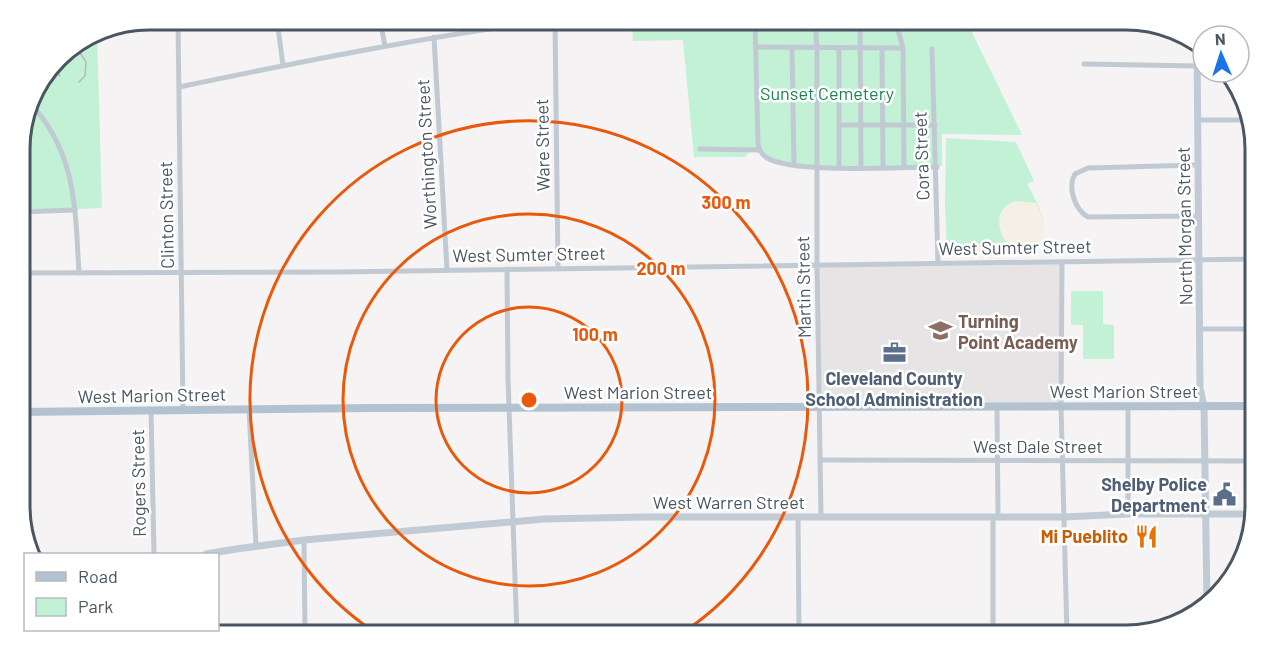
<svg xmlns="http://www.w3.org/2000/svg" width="1275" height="655" viewBox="0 0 1275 655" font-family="Barlow,sans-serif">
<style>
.education{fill:#e6e4e5}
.green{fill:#c3f1d5}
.sand{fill:#f5f0e5}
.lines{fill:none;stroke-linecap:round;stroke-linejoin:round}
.street{stroke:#c1cad2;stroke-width:5}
.secondary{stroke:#c1cbd6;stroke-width:7}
.primary{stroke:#b3c2d1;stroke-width:8}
.rail{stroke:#b5b8bd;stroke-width:1.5}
.ring{fill:none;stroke:#e8590c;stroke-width:3}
.labels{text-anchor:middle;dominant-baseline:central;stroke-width:5;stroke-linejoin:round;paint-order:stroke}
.park-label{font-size:18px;fill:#17864f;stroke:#fff}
.street-label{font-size:18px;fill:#4a5661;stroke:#fff}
.education-label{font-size:18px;font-weight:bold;fill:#785e54;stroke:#fff;text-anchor:start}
.service-label{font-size:18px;font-weight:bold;fill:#4e5e75;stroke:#fff}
.food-label{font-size:18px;font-weight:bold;fill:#c56008;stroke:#fff;text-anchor:end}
.rim{fill:none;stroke:#4a5661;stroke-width:3}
.centre{fill:#e8590c;stroke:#fff;stroke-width:3}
.ring-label{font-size:18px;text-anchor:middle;font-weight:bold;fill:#e8590c;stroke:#fff;stroke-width:5;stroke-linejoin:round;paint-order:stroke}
</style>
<rect width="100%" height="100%" fill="#f5f3f3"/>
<polygon class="education" points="1062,262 1061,406 820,407 817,265"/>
<g class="green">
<polygon points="632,20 966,20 1022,135 942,134 942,166 817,167 789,164 751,150 745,157 694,157 683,40 633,41"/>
<path d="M97,31l5,177 -82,4c0,-64 -5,-109 42,-159 9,-9 24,-15 35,-22z"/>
<path d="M946,138l70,4 18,39 -7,3c8,16 24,39 14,56l-11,4 -83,5 -2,-43z"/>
<polygon points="1071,291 1103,291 1103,324 1114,325 1114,359 1083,359 1083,325 1071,325"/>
</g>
<path class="sand" d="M1015,201l21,2c6,13 14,27 3,39l-22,3 -12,-4c-9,-16 -9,-33 10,-40z"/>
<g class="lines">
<g class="street">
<polyline points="178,20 183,410"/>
<polyline points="277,20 283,65"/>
<polyline points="380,20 385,46"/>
<path d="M755,20l3,123c1,7 3,11 9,15 29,16 133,9 170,9"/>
<polyline points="815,20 817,48 817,265 821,516"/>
<polyline points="860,20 861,167"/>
<polyline points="891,20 899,33 903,48 904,167"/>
<polyline points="434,37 447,270"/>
<polyline points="757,47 903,48"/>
<polyline points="792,48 794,165"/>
<polyline points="839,48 839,167"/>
<polyline points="882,48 883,167"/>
<polyline points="932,49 938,263"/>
<polyline points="1084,64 1197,66"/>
<path d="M179,87c125,-26 250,-51 376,-67l3,249"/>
<path d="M30,103c47,50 45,106 49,170"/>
<polyline points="1198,120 1250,120"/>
<polyline points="839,125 935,125"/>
<polyline points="700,149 759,150"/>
<path d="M1197,165l-109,3 -13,6c-8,13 0,36 13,43l110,-1"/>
<polyline points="20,212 75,210"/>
<polyline points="1062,262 1061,406 1067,635"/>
<polyline points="507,269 508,379 517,635"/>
<polyline points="20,273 338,272 1255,259"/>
<polyline points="1200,329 1255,329"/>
<polyline points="997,406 998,517"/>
<polyline points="1128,406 1128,514"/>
<polyline points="249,409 256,546"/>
<polyline points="151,410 154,554"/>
<polyline points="820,460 1255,461"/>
<polyline points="798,516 799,635"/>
<polyline points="304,540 305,635"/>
<polyline points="1207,590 1219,590"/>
<polyline points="179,630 179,635"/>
<polyline points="993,635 993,517"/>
</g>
<g class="secondary">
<polyline points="1197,45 1200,388 1204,406 1207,604"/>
<polyline points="206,554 236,549 304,540 544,519 642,517 1064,517 1128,514 1254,514"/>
</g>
<polyline class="primary" points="20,412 371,408 1255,406"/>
<g class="rail">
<polyline points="75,45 86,62 85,76 79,82"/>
<polyline points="53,66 60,76"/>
</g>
</g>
<g class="ring">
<circle cx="529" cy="400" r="93"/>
<circle cx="529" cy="400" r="186"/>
<path d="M379 635A279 279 0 1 1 679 635"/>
</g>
<defs>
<symbol id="school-bare" viewBox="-9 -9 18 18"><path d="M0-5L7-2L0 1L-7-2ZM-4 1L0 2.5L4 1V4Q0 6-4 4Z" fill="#8d6e63" stroke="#fff" stroke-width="2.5" paint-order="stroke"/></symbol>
<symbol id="office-bare" viewBox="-9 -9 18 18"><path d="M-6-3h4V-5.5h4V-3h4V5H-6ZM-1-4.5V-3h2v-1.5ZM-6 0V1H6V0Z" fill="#5c6f8a" stroke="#fff" stroke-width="2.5" paint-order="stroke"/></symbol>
<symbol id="civic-bare" viewBox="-9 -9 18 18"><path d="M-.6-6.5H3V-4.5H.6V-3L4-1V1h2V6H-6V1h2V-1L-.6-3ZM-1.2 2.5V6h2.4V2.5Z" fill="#5c6f8a" stroke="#fff" stroke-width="2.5" paint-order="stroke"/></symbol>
<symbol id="restaurant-bare" viewBox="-9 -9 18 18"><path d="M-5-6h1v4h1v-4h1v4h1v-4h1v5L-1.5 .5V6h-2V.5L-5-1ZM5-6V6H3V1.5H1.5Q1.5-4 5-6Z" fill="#e8710a" stroke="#fff" stroke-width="2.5" paint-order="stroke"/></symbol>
</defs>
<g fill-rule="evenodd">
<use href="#school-bare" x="924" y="314" width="33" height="33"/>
<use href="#office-bare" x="878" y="336" width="33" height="33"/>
<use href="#civic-bare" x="1208" y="478" width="33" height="33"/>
<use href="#restaurant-bare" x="1130" y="520" width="33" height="33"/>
</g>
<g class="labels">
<g class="park-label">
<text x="827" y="93">Sunset Cemetery</text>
</g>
<g class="street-label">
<text transform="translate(542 145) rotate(-91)">Ware Street</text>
<text transform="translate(426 154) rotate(-93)">Worthington Street</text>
<text transform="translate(921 156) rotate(-92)">Cora Street</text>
<text transform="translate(166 215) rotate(-91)">Clinton Street</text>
<text transform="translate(1184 226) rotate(-91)">North Morgan Street</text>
<text transform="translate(1015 247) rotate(-1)">West Sumter Street</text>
<text transform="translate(529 254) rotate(-1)">West Sumter Street</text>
<text transform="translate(803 287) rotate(-91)">Martin Street</text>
<text x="1124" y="391">West Marion Street</text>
<text x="638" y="392">West Marion Street</text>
<text transform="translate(152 395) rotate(-1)">West Marion Street</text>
<text x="1038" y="446">West Dale Street</text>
<text transform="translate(138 483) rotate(-91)">Rogers Street</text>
<text x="729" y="502">West Warren Street</text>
</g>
<g class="education-label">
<text x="958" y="321">Turning<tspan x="958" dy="21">Point Academy</tspan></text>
</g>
<g class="service-label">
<text x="894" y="378">Cleveland County<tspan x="894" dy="21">School Administration</tspan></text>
<text x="1207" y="484" text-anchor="end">Shelby Police<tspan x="1207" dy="21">Department</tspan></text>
</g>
<g class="food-label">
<text x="1128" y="536">Mi Pueblito</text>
</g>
</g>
<path d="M0 0H1275V655H0ZM149 30H1126A119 119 0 0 1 1245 149V506A119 119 0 0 1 1126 625H149A119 119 0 0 1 30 506V149A119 119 0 0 1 149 30Z" fill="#fff" fill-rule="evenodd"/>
<path class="rim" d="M149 30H1126A119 119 0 0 1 1245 149V506A119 119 0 0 1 1126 625H149A119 119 0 0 1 30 506V149A119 119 0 0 1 149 30Z"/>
<circle cx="529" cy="400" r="9" class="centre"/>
<g class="ring-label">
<text x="726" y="209">300 m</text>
<text x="661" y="275">200 m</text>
<text x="595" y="341">100 m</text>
</g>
<rect x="24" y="553" width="195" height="78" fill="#ffffff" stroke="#b7bbc0" stroke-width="1.5"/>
<rect x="36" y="572" width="30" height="9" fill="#b3c2d1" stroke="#b7bbc0" stroke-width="1.5"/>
<text x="78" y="583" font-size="18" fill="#4a5661">Road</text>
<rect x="36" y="598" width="30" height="18" fill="#c3f1d5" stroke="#b7bbc0" stroke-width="1.5"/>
<text x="78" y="613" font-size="18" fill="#4a5661">Park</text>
<g transform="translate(1221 54) rotate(357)"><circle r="28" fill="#ffffff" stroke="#b7bbc0" stroke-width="1.5"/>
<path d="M0-4.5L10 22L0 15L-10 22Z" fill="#1a73e8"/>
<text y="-9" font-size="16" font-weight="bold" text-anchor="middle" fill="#4a5661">N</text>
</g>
</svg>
